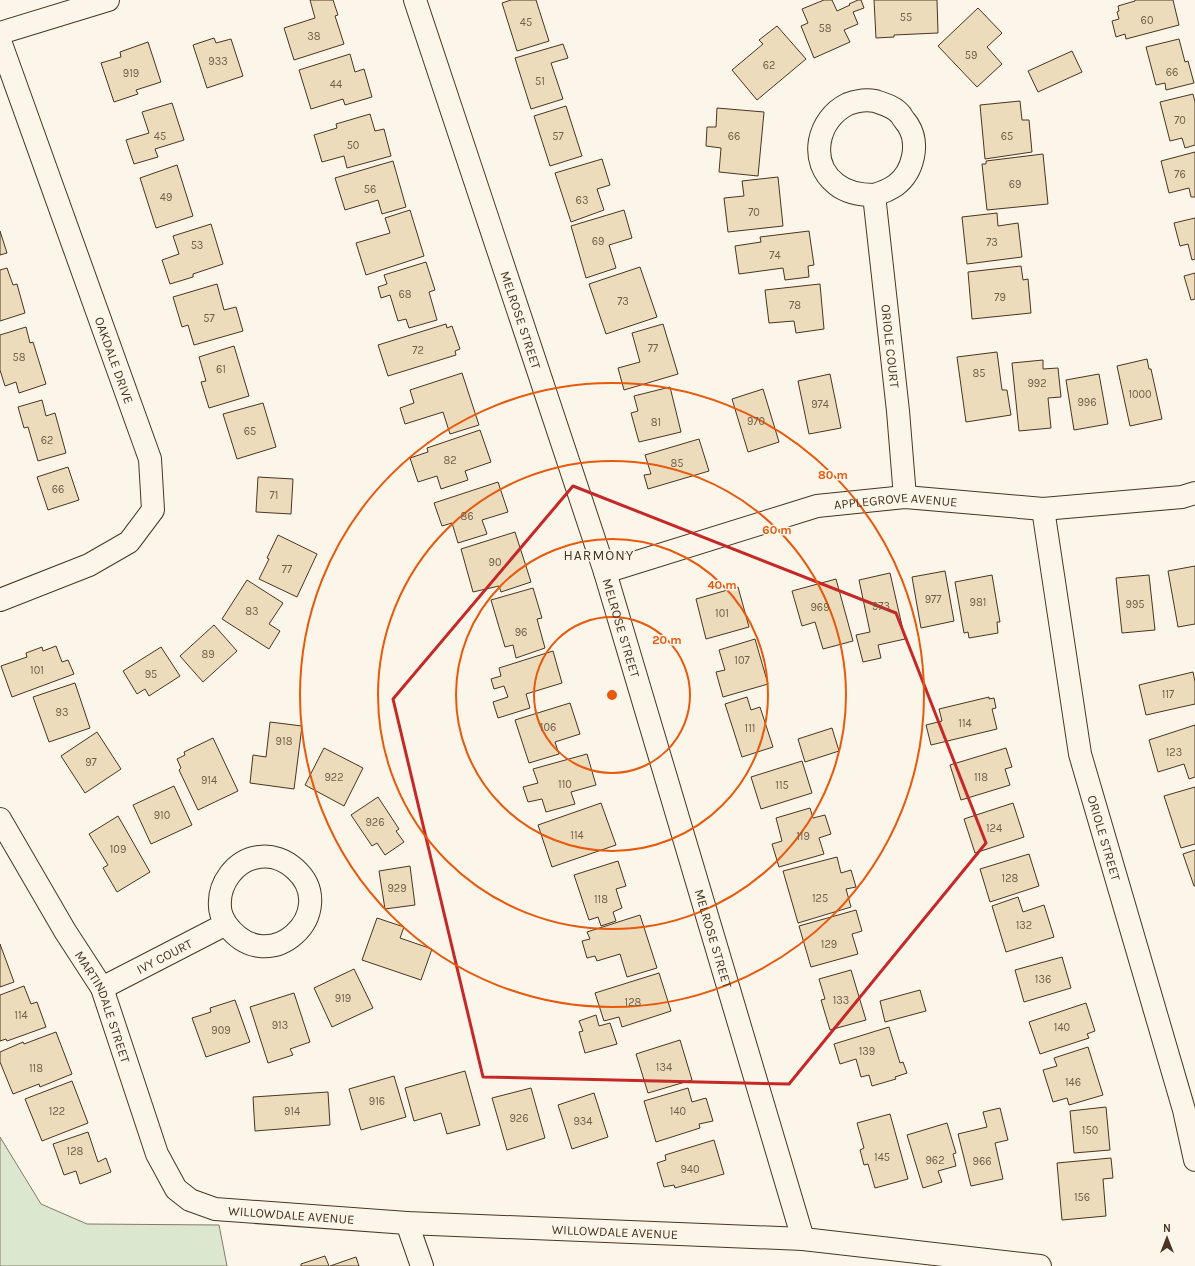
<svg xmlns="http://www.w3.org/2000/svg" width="1195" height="1266" viewBox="0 0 1195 1266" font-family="Karla,sans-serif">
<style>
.green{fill:#dce7d0;stroke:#887966}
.building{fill:#ecdcbc;stroke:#4a3520}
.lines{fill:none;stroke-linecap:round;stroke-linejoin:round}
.minor-casing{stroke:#4a3520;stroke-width:24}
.minor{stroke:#fbf6e9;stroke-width:22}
.marked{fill:none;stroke:#c62828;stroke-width:3;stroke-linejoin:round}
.ring{fill:none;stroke:#e8590c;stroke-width:2}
.labels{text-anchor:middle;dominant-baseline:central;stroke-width:3;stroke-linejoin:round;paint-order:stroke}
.number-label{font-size:11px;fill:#725f47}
.street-label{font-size:13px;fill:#4a3520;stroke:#fbf6e9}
.neighbourhood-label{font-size:14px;letter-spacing:1px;fill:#4a3520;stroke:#fbf6e9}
.centre{fill:#e8590c;stroke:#fbf6e9;stroke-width:2}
.ring-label{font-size:12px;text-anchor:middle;font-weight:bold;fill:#e8590c;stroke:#fbf6e9;stroke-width:3;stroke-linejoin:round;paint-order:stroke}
</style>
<rect width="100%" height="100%" fill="#fbf6e9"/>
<polygon class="green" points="0,1137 41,1204 87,1224 219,1225 227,1266 0,1266"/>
<g class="building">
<polygon points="310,0 333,0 338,15 335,16 344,44 294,60 284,28 315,18"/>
<polygon points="511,0 536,0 549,41 517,51 502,3"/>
<polygon points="824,0 832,0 837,11 850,5 849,4 858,0 861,0 864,8 853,12 858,24 844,30 850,42 814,58 801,26 808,23 802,9"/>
<polygon points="874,0 937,0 938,33 894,35 894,37 876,38"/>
<polygon points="1135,0 1173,0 1179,25 1126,39 1125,34 1116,37 1112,21 1119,19 1117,12 1119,11 1118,6 1135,1"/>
<polygon points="978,8 1002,33 987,47 1002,64 977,87 938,46"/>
<polygon points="777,26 806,59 757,100 732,70 763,44 759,40"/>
<polygon points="214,38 216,43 231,39 243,76 207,88 193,45"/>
<polygon points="1179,39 1185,62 1188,61 1194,83 1166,90 1165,83 1156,85 1146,47"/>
<polygon points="148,42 161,82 136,90 138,94 114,102 101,63 121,57 120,52"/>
<polygon points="563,44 568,58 551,63 563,99 531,109 515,58"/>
<polygon points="1072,51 1082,72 1038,92 1028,71"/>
<polygon points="350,54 355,72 364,69 372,97 345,105 343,99 311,109 299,70"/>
<polygon points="1193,94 1195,102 1195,145 1185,148 1182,138 1170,141 1160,102"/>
<polygon points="1020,101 1022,120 1029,120 1032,152 985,159 980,105"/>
<polygon points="172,103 184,140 155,149 158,157 134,164 126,140 149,133 142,112"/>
<polygon points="566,106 582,156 550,166 534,116"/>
<polygon points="717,108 764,112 758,176 719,172 721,148 706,146 707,127 716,127"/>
<polygon points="370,114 375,131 384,129 391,156 347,168 344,156 322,162 314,135 337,128 336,124"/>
<polygon points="1195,152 1195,197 1191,197 1189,188 1169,193 1161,161"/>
<polygon points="1043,154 1048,204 987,210 982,164 986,164 986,161"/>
<polygon points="602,159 610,185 597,189 604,210 571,222 555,173"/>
<polygon points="393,161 406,207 382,214 378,200 345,210 335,178"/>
<polygon points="177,165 193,216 156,228 140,178"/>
<polygon points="778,177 783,226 728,232 724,198 744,196 742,181"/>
<polygon points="410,210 424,256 366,275 356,243 390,233 385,218"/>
<polygon points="624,210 632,238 609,245 616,268 586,278 571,226"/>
<polygon points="997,213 998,226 1018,223 1022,257 967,264 962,217"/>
<polygon points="1195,218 1195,259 1192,260 1188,244 1180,246 1174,223"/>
<polygon points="211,224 223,264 193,274 193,277 170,284 162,260 179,254 173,236"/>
<polygon points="0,231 7,253 0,255"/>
<polygon points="809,231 814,265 808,266 809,277 785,280 783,268 739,274 735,246 761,242 760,237"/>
<polygon points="426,262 435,290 429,292 437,320 409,328 406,319 398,321 390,295 381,298 378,287 387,284 384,275"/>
<polygon points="1021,266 1023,280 1028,279 1031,313 972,319 968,272"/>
<polygon points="640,267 657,317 606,334 589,284"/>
<polygon points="7,268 13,285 17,284 25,313 0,321 0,270"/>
<polygon points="1195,273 1195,299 1191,300 1184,276"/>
<polygon points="217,284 224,310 236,307 243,331 194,345 188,325 182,327 173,297"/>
<polygon points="820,284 824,329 796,333 794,321 769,323 765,290"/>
<polygon points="446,324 447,328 452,326 460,349 455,351 456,355 388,376 378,345"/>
<polygon points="663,324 678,374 624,390 618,368 640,362 632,333"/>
<polygon points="26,327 30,343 33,342 46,384 19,393 16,382 5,386 0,370 0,335"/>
<polygon points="234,346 249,396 209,408 201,382 206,381 199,357"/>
<polygon points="997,352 1002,390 1007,390 1011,415 966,422 957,357"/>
<polygon points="1147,359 1149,369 1151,369 1162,419 1130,426 1117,366"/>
<polygon points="1043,360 1043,369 1058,368 1061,397 1048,398 1051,428 1019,431 1012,363"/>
<polygon points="462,373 479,425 450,434 443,412 405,424 400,408 414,403 410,390"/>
<polygon points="830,374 841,428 809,434 798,381"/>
<polygon points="1099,374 1108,424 1074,430 1066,380"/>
<polygon points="670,387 681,432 639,442 631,413 638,411 634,396"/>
<polygon points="763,389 779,442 748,452 732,399"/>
<polygon points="42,400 46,416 55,413 66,453 38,461 28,427 24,428 18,407"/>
<polygon points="263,403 276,447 237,459 223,414"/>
<polygon points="480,430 491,462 465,471 468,480 441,489 437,476 418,482 410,458 428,452 427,448"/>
<polygon points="699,439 709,471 648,489 644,475 651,474 645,455"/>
<polygon points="68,467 79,500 48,510 37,477"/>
<polygon points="258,477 293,479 291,514 256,512"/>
<polygon points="498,482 508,512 482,520 487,534 458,543 452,523 442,526 434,503"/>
<polygon points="515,532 531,582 501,592 499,586 473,592 461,549"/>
<polygon points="278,535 317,554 297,597 259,579 269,559 267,558"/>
<polygon points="1195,566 1195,624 1178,627 1168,571"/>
<polygon points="945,571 954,621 921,628 912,577"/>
<polygon points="890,573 905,639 878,645 881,658 863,662 856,635 870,632 859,580"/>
<polygon points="992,575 1000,622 997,622 998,633 969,638 968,632 964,633 955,582"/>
<polygon points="1149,575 1155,630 1122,633 1116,578"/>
<polygon points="836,579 853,641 823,649 815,622 802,626 792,591"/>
<polygon points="247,580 283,603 269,624 280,631 269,649 222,619"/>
<polygon points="738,587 749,627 706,639 696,599"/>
<polygon points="533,588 542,618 537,619 545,648 516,658 513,645 505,647 491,600"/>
<polygon points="214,625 237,651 203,682 180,656"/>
<polygon points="755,639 768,684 723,697 716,672 725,670 719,650"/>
<polygon points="56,646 62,662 68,660 74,674 12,697 1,666 27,657 26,653 42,647 43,651"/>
<polygon points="161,647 180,676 149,696 145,689 137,694 123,671"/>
<polygon points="553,651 562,683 526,694 530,708 498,718 493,702 508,697 504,686 494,689 491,679 501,676 499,668"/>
<polygon points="1193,672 1195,682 1195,704 1146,715 1139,685"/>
<polygon points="75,683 90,728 49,742 33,697"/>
<polygon points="747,697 751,710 760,707 773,747 742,757 725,704"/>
<polygon points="989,697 989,699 994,698 996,708 992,709 997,729 931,745 926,725 942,721 939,709"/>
<polygon points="570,703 580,734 555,742 559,754 529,763 515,720"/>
<polygon points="270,722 302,726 294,789 250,783 253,755 266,757"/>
<polygon points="1195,725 1195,777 1189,779 1184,764 1158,772 1149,740"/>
<polygon points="832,728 839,751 805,762 798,739"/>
<polygon points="97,732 121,769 85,793 61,756"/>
<polygon points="213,738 238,791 198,810 179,770 181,768 177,759 185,755 184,752"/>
<polygon points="324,748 363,768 344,806 305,785"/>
<polygon points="1006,748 1012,767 1005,769 1010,785 961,800 950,765"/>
<polygon points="587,754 596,785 571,792 575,804 546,812 542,799 528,802 523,787 538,783 533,769"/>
<polygon points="802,761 812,793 761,809 751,777"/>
<polygon points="174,786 192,825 151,844 133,805"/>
<polygon points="1195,787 1195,844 1181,848 1164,796"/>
<polygon points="378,797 399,829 396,831 404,842 385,855 377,843 372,846 351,815"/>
<polygon points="601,803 616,845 552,867 538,825"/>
<polygon points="1013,803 1024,837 975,853 964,819"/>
<polygon points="810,808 813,818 825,815 831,834 819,838 824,854 779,867 772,844 782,841 776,818"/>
<polygon points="118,816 150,872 117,892 103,868 108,865 89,834"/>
<polygon points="1195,850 1195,886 1194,886 1183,854"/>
<polygon points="1029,854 1039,886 990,902 980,869"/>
<polygon points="837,857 841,873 851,870 856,887 846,889 851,907 798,923 783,871"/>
<polygon points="618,861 626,886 616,889 622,908 613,912 616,921 601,926 598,917 589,920 574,875"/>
<polygon points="410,866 415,905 385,909 379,871"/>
<polygon points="1018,897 1023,912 1044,905 1054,937 1006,952 992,906"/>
<polygon points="856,910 862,931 852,934 858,954 811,967 799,926"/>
<polygon points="640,915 657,968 627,977 620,954 597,961 595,956 587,958 582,941 590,939 587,932"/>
<polygon points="377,918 404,927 400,938 432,949 421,980 362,960"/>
<polygon points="0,944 14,982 0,987"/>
<polygon points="1062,957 1071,988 1024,1002 1015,970"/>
<polygon points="354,969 373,1008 332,1027 314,988"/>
<polygon points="851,970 866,1020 830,1030 821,1000 825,999 819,979"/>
<polygon points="659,973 671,1011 622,1027 619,1017 604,1021 595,993"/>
<polygon points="24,986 31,1004 37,1002 46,1027 7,1041 6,1039 0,1041 0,995"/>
<polygon points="920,990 926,1011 885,1022 880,1001"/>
<polygon points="294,993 310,1042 290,1049 293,1055 268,1063 250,1007"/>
<polygon points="235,1000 250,1042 206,1057 192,1018 211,1012 210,1008"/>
<polygon points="1086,1003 1095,1031 1087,1034 1089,1038 1040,1054 1029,1022"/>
<polygon points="596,1015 599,1026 610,1023 617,1044 585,1053 579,1032 583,1031 579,1021"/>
<polygon points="889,1027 900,1063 903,1062 907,1073 895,1077 896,1079 872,1086 869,1075 861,1077 856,1059 840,1064 834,1044"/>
<polygon points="56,1032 72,1074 40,1087 39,1084 13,1094 0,1062 0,1052 23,1042 24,1044"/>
<polygon points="680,1040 692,1080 648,1093 636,1054"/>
<polygon points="1088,1047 1103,1095 1069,1105 1067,1098 1053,1102 1043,1070 1057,1066 1054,1058"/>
<polygon points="465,1071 480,1125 447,1134 441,1113 414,1121 405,1088"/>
<polygon points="394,1076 406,1117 361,1130 349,1089"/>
<polygon points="72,1081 88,1123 42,1141 25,1099"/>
<polygon points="531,1088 545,1138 507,1150 492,1098"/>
<polygon points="688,1088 692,1102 706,1098 713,1121 699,1124 700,1128 656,1142 644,1101"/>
<polygon points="328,1092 330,1125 255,1131 253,1097"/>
<polygon points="594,1093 608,1137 572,1149 558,1105"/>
<polygon points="1106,1107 1110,1150 1074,1153 1070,1111"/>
<polygon points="1000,1108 1008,1140 995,1143 1003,1179 971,1186 958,1134 987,1127 983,1112"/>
<polygon points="890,1114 908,1179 875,1188 868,1164 864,1165 860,1150 864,1148 857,1123"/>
<polygon points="947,1123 956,1153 953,1154 956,1166 938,1171 942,1182 923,1188 907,1135"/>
<polygon points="88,1132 98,1162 106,1158 111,1172 80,1184 76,1171 64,1175 53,1144"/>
<polygon points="714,1140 724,1174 675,1188 674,1185 664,1187 657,1163 666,1160 665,1155"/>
<polygon points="1111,1158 1113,1178 1103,1179 1106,1216 1062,1220 1057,1163"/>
<polygon points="325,1256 329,1266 301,1266 301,1264"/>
<polygon points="356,1257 359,1266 330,1266"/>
</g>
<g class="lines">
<defs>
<g id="minor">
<path id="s1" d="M415,0l190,572 198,667"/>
<polyline points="0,33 108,0"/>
<path id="s2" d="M0,41l150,418 3,51 -24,32 -40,23 -89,35"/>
<path id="s3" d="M874,195c7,-2 15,-5 22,-10 17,-13 24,-41 12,-60 -2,-3 -5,-6 -7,-10 -6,-8 -17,-11 -26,-14 -9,-2 -19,0 -27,3 -31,15 -40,58 -12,80 11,9 24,11 38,11l24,216 7,86"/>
<path id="s4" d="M1043,509l37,245 104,356 11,50"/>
<path id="s5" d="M605,572l212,-66 88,-9 138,12 139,-12 13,-4"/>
<path id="s6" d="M0,819l65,112 37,57 55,166 19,35 14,11 25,9 192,14 396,16 237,27"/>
<path id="s7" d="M102,988l124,-64c-3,-5 -6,-11 -6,-17 -2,-23 15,-47 39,-50 13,-2 26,3 36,12 47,42 -26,114 -69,55"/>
<polyline points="407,1223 422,1266"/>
</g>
</defs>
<use href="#minor" class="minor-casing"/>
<use href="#minor" class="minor"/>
</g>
<path class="marked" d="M573,486l323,127 90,230 -197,241 -306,-7 -90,-378z"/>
<g class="ring">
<circle cx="612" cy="695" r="78"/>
<circle cx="612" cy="695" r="156"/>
<circle cx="612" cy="695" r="234"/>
<circle cx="612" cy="695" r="312"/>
</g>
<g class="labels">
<g class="number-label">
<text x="906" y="17">55</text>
<text x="1147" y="20">60</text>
<text x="526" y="22">45</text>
<text x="825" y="28">58</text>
<text x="314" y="36">38</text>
<text x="971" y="55">59</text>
<text x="218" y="61">933</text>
<text x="769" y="65">62</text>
<text x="1172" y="72">66</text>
<text x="131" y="73">919</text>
<text x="540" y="81">51</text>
<text x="336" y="84">44</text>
<text x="1180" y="120">70</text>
<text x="160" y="136">45</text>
<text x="558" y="136">57</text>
<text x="734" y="136">66</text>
<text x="1007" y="136">65</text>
<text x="353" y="145">50</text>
<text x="1180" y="174">76</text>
<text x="1015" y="184">69</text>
<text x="370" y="189">56</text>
<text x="166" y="197">49</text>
<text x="582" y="200">63</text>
<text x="754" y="212">70</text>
<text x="598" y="241">69</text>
<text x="992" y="242">73</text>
<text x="197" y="245">53</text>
<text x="775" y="255">74</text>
<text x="405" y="294">68</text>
<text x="1000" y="297">79</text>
<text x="623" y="301">73</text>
<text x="795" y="305">78</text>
<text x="209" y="318">57</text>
<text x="653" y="348">77</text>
<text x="418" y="350">72</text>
<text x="19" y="357">58</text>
<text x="221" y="369">61</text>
<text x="979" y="373">85</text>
<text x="1037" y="383">992</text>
<text x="1140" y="394">1000</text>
<text x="1087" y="402">996</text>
<text x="820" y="404">974</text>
<text x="756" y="421">970</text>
<text x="656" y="422">81</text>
<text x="250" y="431">65</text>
<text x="47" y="440">62</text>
<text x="450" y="460">82</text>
<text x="677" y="463">85</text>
<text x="58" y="489">66</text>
<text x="274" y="495">71</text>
<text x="467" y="516">86</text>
<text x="495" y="562">90</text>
<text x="287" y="569">77</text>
<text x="933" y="599">977</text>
<text x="978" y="602">981</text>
<text x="1135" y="604">995</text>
<text x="881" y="606">973</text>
<text x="820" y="607">969</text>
<text x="252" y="611">83</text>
<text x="722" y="613">101</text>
<text x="521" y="632">96</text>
<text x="208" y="654">89</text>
<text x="742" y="660">107</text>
<text x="37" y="670">101</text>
<text x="151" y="674">95</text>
<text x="1168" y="694">117</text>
<text x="62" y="712">93</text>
<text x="965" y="723">114</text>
<text x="548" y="727">106</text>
<text x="750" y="728">111</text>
<text x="284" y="741">918</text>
<text x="1174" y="752">123</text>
<text x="91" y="762">97</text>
<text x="334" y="777">922</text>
<text x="981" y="777">118</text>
<text x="209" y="780">914</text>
<text x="565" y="784">110</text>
<text x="782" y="785">115</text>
<text x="162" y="815">910</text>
<text x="375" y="822">926</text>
<text x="994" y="828">124</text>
<text x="577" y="835">114</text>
<text x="803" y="836">119</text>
<text x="118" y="849">109</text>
<text x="1010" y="878">128</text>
<text x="397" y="888">929</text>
<text x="820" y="898">125</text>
<text x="601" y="899">118</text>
<text x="1024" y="925">132</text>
<text x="829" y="944">129</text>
<text x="1043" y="979">136</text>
<text x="343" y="998">919</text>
<text x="841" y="1000">133</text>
<text x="633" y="1002">128</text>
<text x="21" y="1015">114</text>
<text x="280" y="1025">913</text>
<text x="1062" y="1027">140</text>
<text x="221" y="1030">909</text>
<text x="867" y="1051">139</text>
<text x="664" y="1067">134</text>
<text x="36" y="1068">118</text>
<text x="1073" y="1082">146</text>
<text x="377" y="1101">916</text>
<text x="57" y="1111">122</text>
<text x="292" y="1111">914</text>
<text x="678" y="1111">140</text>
<text x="519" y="1118">926</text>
<text x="583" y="1121">934</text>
<text x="1090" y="1130">150</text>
<text x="75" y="1151">128</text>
<text x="882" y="1157">145</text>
<text x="935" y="1160">962</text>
<text x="982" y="1161">966</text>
<text x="690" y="1169">940</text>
<text x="1082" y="1197">156</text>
</g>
<g class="street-label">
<text stroke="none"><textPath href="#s1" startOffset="337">MELROSE STREET</textPath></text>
<text stroke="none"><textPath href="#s3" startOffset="449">ORIOLE COURT</textPath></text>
<text stroke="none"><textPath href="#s2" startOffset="339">OAKDALE DRIVE</textPath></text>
<text stroke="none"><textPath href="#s5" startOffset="301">APPLEGROVE AVENUE</textPath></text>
<text stroke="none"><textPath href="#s1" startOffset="661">MELROSE STREET</textPath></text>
<text stroke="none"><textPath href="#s4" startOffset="335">ORIOLE STREET</textPath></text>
<text stroke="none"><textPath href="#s1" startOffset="985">MELROSE STREET</textPath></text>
<text stroke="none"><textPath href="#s7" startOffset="70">IVY COURT</textPath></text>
<text stroke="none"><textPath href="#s6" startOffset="215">MARTINDALE STREET</textPath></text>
<text stroke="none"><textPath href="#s6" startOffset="533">WILLOWDALE AVENUE</textPath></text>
<text stroke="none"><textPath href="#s6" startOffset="857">WILLOWDALE AVENUE</textPath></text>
</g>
<g class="neighbourhood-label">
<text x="599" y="555">HARMONY</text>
</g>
</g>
<circle cx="612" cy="695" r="6" class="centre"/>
<g class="ring-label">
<text x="833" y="479">80 m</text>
<text x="777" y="534">60 m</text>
<text x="722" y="589">40 m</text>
<text x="667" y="644">20 m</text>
</g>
<g transform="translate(1167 1238)" stroke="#fbf6e9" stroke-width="3" paint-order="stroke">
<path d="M0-3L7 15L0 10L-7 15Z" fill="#4a3520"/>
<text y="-6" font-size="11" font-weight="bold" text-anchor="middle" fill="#4a3520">N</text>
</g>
</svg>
